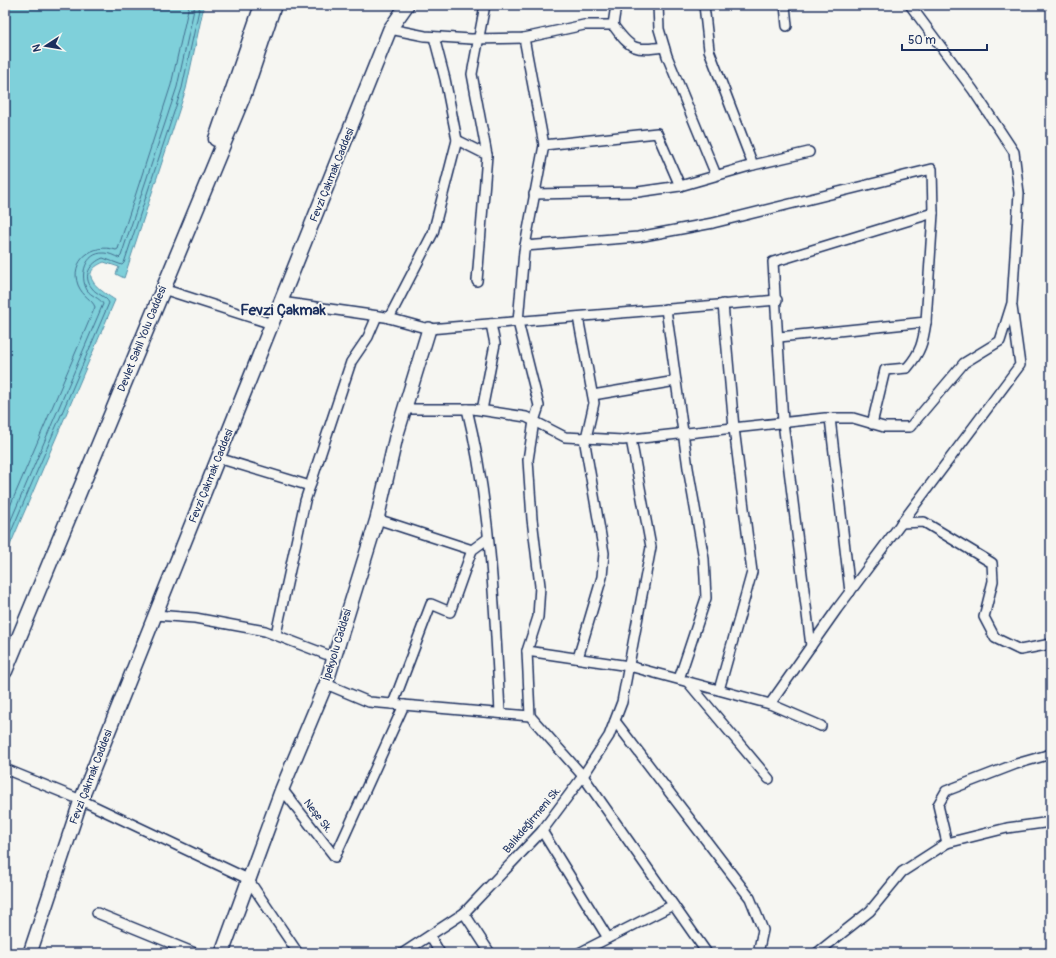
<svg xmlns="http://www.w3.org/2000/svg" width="1056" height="958" viewBox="0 0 1056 958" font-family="Pangolin,sans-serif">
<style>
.water{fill:#7fd0da;stroke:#5790a8}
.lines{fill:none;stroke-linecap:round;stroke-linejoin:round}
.shore{stroke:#436f90;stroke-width:1}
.street-casing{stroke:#1b2f5e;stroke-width:12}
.secondary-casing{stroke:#1b2f5e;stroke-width:16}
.primary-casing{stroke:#1b2f5e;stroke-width:17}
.street{stroke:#f6f6f2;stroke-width:9}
.secondary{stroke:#f6f6f2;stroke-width:13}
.primary{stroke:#f6f6f2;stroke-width:14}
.labels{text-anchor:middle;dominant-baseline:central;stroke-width:3.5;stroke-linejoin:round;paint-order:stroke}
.street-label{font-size:11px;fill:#1b2f5e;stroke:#f6f6f2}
.district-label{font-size:15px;font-weight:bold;fill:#1b2f5e;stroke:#f6f6f2}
</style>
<rect width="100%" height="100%" fill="#f6f6f2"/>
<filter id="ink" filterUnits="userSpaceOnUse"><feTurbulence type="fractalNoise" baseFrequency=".025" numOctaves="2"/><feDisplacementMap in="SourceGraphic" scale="8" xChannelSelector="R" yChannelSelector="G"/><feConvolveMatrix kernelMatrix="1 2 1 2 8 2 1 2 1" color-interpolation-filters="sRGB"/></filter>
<g filter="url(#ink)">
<path class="water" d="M5,5h199l-18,84 -62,189 -8,-4 3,-7 -15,-5c-29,12 -3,29 11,38l-107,250 -3,-1z"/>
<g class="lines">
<g class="shore">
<path d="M5,518l90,-211c-3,-8 -12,-10 -17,-22 -9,-24 15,-43 38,-35l2,-1 53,-164 18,-80"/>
<path d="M5,534l98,-230c-3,-6 -12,-8 -16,-14 -8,-14 -2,-38 17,-37 5,0 11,3 15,5l2,-2 56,-169 18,-82"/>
<path d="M5,546l104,-243c-3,-7 -13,-9 -17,-15 -10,-12 -2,-25 11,-30l19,7 2,-2 58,-175 18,-83"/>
</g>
<defs>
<g id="street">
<polyline points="485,5 472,74 487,155"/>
<polyline points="658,5 659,29 667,56 716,175"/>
<polyline points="704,5 709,50 753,165"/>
<polyline points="785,5 787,26"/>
<path d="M613,25c18,25 22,26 51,22"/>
<polyline points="390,29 425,36 471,39 524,38 584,25 613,25 616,5"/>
<polyline points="524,38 544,145 524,251 518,322 539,406 534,421 528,460 532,519 540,586 538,617 527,651 530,716"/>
<polyline points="457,140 487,155 477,281"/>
<polyline points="544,145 657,133 680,186"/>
<polyline points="534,194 638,192 680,186 753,165 809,152"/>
<polyline points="525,246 638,237 713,223 932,169 933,213 926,322 779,337"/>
<polyline points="163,289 272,324"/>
<polyline points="281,302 385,317 429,329 777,300"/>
<polyline points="666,309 688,468 704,559 706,598 679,679"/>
<polyline points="578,317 594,403 586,438"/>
<polyline points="389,318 433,233 457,140 445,79 434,37"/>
<polyline points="593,395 676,381"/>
<polyline points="404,409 473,409 526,417 565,437 623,440 825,418 853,418 884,427 910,427 964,363 1000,341 1012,303 1019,193 1014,152 973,90 910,5"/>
<path d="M467,409c24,97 28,204 33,304"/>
<polyline points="482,410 495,344 491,324"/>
<polyline points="830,418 850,592"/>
<path d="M872,424l13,-54 22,-2c14,-16 16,-26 19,-46"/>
<polyline points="218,458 310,486"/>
<polyline points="377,519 472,550 487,539"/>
<polyline points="901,523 924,522 992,563 993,581 984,617 995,638 1020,650 1051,644"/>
<polyline points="155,615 195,618 265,631 333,657"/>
<polyline points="276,634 305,501 351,362 368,337 377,316"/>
<polyline points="811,646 783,422 773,262 933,213"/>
<polyline points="527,651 629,666 770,704 837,609 1020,365 1012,307"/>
<polyline points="578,658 602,577 604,553 584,438"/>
<polyline points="687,681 769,779"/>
<polyline points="326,684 369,702 530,716 583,776 707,953"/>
<polyline points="719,690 752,572 734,428 723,304"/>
<polyline points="393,704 431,604 450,612 472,550"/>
<polyline points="770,704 821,726"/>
<polyline points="615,721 750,898 763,930 758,953"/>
<polyline points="5,769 81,800 248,879 298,953"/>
<polyline points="282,789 335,857 404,705"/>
<polyline points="542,831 608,938"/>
<polyline points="947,843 938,805 946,791 1016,764 1051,754"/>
<polyline points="97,913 195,953"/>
<polyline points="464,913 490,953"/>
<polyline points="430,936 440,953"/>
<polyline points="403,953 464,913 542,831 583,776 609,736 622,702 651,547 631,439"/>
<polyline points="579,953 673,905"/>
<polyline points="817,953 870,911 902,872 947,843 1007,828 1051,822"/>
</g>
<g id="secondary">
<polyline points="30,953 81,800 390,29 407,5"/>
<polyline points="222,953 282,789 326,684 377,519 396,437 429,329"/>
</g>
<g id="primary">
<polyline points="216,139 262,5"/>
<polyline points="5,671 244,94 274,5"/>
</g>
</defs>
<use href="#street" class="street-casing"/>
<use href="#secondary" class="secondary-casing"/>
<use href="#primary" class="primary-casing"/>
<use href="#street" class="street"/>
<use href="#secondary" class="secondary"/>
<use href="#primary" class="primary"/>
</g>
</g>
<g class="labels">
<g class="street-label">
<text transform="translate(332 175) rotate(-68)">Fevzi Çakmak Caddesi</text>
<text transform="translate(142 339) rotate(-68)">Devlet Sahil Yolu Caddesi</text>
<text transform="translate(211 476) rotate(-68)">Fevzi Çakmak Caddesi</text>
<text transform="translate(337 645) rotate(-73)">İpekyolu Caddesi</text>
<text transform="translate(91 777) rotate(-69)">Fevzi Çakmak Caddesi</text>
<text transform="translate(318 816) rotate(52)">Neşe Sk.</text>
<text transform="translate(532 820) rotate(-50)">Balıkdeğirmeni Sk.</text>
</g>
<g class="district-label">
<text x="283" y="310">Fevzi Çakmak</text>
</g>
</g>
<rect width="1056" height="958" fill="none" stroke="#f6f6f2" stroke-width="20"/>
<rect x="10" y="10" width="1036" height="938" fill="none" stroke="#1b2f5e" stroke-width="1.5" filter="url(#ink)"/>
<g transform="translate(46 46) rotate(258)" stroke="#f6f6f2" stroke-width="3" paint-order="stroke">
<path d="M0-3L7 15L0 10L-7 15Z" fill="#1b2f5e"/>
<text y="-6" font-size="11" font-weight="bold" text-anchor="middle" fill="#1b2f5e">N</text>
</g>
<path d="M902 44v6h85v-6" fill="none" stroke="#1b2f5e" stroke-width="2"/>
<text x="908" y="44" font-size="12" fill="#1b2f5e" stroke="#f6f6f2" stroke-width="3" paint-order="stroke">50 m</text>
</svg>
